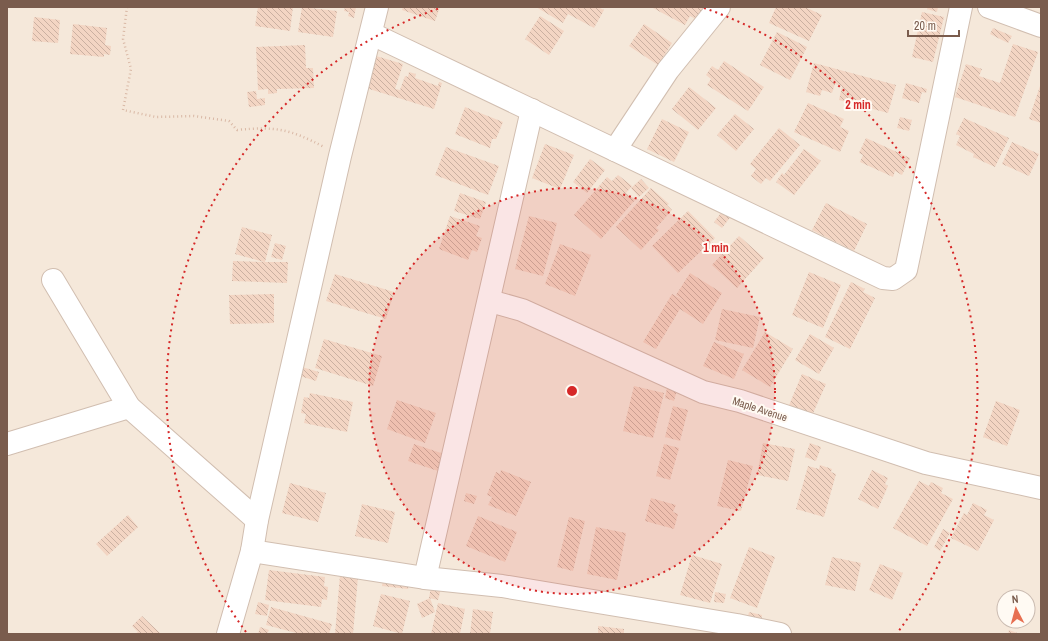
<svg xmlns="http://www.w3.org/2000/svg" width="1048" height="641" viewBox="0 0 1048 641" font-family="'Archivo Narrow',sans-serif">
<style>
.residential{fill:#f5e8da;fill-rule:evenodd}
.building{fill:url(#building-back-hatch)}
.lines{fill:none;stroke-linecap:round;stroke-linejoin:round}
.minor-casing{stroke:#d1beb0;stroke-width:24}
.path{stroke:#d9b8a5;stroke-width:2.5;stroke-dasharray:1 3;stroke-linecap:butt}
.minor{stroke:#fff;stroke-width:22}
.ring{fill:none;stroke:#d62828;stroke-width:2;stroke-dasharray:2 4}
.labels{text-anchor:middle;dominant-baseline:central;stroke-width:4;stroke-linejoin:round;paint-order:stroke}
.street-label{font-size:11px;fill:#7a5c4d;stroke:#fffaf3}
.centre{fill:#d62828;stroke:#fffaf3;stroke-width:2}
.ring-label{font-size:12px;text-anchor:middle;font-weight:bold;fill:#d62828;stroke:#fffaf3;stroke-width:4;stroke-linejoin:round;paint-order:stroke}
</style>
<defs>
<pattern id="building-back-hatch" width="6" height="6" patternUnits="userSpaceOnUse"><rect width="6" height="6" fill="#f3d5c3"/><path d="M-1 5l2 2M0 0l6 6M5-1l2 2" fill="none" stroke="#cab0a1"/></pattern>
</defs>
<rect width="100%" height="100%" fill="#fdf6ec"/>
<path class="residential" d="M7,7h1034v627h-1034zM1004,597h24v24h-24z"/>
<g class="building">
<polygon points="258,7 293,7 290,31 255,26"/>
<polygon points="302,7 337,11 333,37 298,32"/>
<polygon points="345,7 356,7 354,18 348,16 349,12 344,11"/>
<polygon points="403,7 440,7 435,21 402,10"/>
<polygon points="536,7 598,7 604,10 594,28 568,14 563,23"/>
<polygon points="651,7 707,7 699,21 690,16 685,25"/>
<polygon points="776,7 805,7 822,15 809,41 769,23"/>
<polygon points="928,7 938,7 937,12 927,9"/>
<polygon points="922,12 944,17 933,62 912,57"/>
<polygon points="540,16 564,31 549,55 525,39"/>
<polygon points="34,17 60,20 58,43 32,41"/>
<polygon points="73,24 107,28 105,45 111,46 110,55 104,54 104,57 70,54"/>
<polygon points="644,24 672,43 658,65 629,46"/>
<polygon points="993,28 1012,36 1008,43 990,34"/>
<polygon points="777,32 807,47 790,80 760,65"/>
<polygon points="1013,44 1038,52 1015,117 955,97 966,64 982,69 979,76 1000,83"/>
<polygon points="305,45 306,68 313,68 314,88 277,89 277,93 268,94 268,89 258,90 256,47"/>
<polygon points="376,56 403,64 395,89 400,90 405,76 408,77 409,72 416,74 415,78 438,86 439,82 442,83 434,109 366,88"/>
<polygon points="724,61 764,87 748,111 707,85 711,79 706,75 712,66 718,70"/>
<polygon points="814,63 896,85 888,113 839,100 842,86 835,84 832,93 822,90 820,96 806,92"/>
<polygon points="906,83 927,89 926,93 922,92 919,103 902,98"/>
<polygon points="1041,83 1041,123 1029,119"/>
<polygon points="689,87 716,108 698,130 672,109"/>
<polygon points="256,91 257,99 265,98 265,105 249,107 247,92"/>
<polygon points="808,103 844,119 840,127 849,131 840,152 794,132"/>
<polygon points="465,107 503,122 496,139 492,139 490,148 455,134"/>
<polygon points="735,114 754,129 736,151 717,135"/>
<polygon points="900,117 912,120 909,131 897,128"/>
<polygon points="964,118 1009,138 995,167 973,157 974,154 956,145 960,136 956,134"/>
<polygon points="662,119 689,132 674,162 647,149"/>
<polygon points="779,128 800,145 770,181 766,178 761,184 751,176 756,169 750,164"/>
<polygon points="866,138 910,158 902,175 895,171 893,177 860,162 863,155 859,153"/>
<polygon points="1012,142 1039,154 1029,176 1002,164"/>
<polygon points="545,144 574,155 560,189 532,178"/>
<polygon points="446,147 499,166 488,195 435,175"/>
<polygon points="804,149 821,161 794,195 776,182 782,173 784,175"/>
<polygon points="590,159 605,170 587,193 573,182"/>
<polygon points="618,175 632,186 626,193 635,200 601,239 574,215 607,177 612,181"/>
<polygon points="641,179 649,188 639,197 631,188"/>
<polygon points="651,188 669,204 667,205 672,210 656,228 659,230 641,250 616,227"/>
<polygon points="460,193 486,202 480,219 454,211"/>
<polygon points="826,203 867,224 854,251 812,230"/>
<polygon points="724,209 732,215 722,228 714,222"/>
<polygon points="688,211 715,238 678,273 652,246"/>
<polygon points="450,216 480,226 476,236 482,238 477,252 472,250 468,260 439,249"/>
<polygon points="529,216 557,223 543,276 515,269"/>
<polygon points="242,227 272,235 265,262 288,262 287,283 232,281 233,261 264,262 235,254"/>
<polygon points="739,236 764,258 737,288 712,265"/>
<polygon points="275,243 286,246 282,260 271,257"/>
<polygon points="560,244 591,255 575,296 545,284"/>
<polygon points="809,272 841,285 823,328 792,315"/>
<polygon points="690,273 722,293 703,324 680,309 656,349 643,342 672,294 685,301 676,295"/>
<polygon points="335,274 394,292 386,319 326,301"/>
<polygon points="851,282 865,289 863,292 875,298 850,349 825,337"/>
<polygon points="274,294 274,323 230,324 229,295"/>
<polygon points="722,309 760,317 753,348 715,340"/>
<polygon points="765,332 793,349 770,387 742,370"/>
<polygon points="810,334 834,348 819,374 795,360"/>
<polygon points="324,339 382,356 373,386 315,368"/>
<polygon points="714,342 744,354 734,379 703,366"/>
<polygon points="302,367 319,372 316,381 300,376"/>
<polygon points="802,374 826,384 810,420 787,410"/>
<polygon points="668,383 678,386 674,401 665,398"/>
<polygon points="634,386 664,393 653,438 623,431"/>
<polygon points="310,393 353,402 347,432 304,423 306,414 301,413 304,397 309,398"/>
<polygon points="397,400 436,413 425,443 387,429"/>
<polygon points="996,401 1020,410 1007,446 983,437"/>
<polygon points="673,406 688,410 680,441 665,437"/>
<polygon points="763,443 795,449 788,481 757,475"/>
<polygon points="810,443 821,447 816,461 805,457"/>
<polygon points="414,444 444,454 438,471 408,461"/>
<polygon points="664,444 679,448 670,480 656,476"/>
<polygon points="728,460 753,466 741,511 717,506"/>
<polygon points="820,465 832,469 831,472 836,474 824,517 796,509 808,466 819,469"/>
<polygon points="501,470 531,482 516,516 488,505 492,497 487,495 496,472 500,474"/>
<polygon points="872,470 888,478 885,484 888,486 878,509 858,499"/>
<polygon points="919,481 929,486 931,482 943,488 941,493 953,499 927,546 893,528"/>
<polygon points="290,483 326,493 318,522 282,513"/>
<polygon points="466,493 477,496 474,504 464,501"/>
<polygon points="651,498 676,505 673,512 678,514 674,529 645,521"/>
<polygon points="973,503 987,510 984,515 994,520 978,551 951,538 964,513 967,515"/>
<polygon points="362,504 395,512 388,543 355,536"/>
<polygon points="128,515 138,527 107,556 96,544"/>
<polygon points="478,516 517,532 505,562 466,546"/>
<polygon points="569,517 585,521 573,571 557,567"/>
<polygon points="596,527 626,533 617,580 587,574"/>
<polygon points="943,529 950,533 940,551 934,547"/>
<polygon points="749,547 775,557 757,608 730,598"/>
<polygon points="692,555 722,564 710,603 680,595"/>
<polygon points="832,557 861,563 855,591 825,585"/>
<polygon points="880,564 903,573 892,600 869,590"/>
<polygon points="269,570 325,577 324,586 328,587 327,600 322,599 321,607 265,600"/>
<polygon points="384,572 410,575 408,589 382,586"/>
<polygon points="340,575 358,577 353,634 335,634"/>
<polygon points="431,587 441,589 438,600 429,598"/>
<polygon points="715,592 726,594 724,603 714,602"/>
<polygon points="381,594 410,601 402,634 373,626"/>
<polygon points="430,598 435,612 422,618 417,604"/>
<polygon points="258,602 269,605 267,616 255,614"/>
<polygon points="438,603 465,609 460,634 431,634"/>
<polygon points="271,607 332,624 329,634 300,634 266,625"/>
<polygon points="473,609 493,612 490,634 470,634"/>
<polygon points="749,612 762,615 761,623 747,620"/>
<polygon points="142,616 161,634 135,634 138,632 132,626"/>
<polygon points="598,626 624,629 624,634 598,634"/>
<polygon points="260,627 269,630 267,634 258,634"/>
<polygon points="1009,630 1020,634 1008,634"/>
</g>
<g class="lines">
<defs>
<g id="minor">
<polyline points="989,7 1041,26"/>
<polyline points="372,34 883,278 893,279 906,270 961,7"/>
<polyline points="615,150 668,70 719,7"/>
<polyline points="53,280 129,407 257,520"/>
<polyline points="490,301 522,310 703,392 740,401 926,463 1041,488"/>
<polyline points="7,444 129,407"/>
<polyline points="252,551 425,578 502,586 737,625 780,634"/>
<polyline points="425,578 532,110"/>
<polyline points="228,634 252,551 257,520 340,156 377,7"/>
</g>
</defs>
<use href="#minor" class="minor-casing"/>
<path class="path" d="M127,7l-4,32 8,30 -8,41 33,7 38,-1 35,5 8,9c38,-4 53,-1 87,17"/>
<use href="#minor" class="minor"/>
</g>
<circle cx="572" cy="391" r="203" fill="#d62828" fill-opacity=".12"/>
<g class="ring">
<circle cx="572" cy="391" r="203"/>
<path d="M246 632A405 405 0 0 1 440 8M704 8A405 405 0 0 1 898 632"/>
</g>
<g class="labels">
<g class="street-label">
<text transform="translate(760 409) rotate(18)">Maple Avenue</text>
</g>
</g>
<circle cx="572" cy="391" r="6" class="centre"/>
<g class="ring-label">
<text x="858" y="109">2 min</text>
<text x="716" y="252">1 min</text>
</g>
<rect width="1048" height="641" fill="none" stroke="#7a5c4d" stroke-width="16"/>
<g transform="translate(1016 609) rotate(354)"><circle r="19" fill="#fffaf3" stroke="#cabbb1"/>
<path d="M0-3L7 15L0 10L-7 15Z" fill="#e76f51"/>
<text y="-6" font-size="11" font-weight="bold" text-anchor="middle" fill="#7a5c4d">N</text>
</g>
<path d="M908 30v6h51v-6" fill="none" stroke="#7a5c4d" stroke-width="2"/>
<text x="914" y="30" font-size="12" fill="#7a5c4d" stroke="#fffaf3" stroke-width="3" paint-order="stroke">20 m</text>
</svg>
